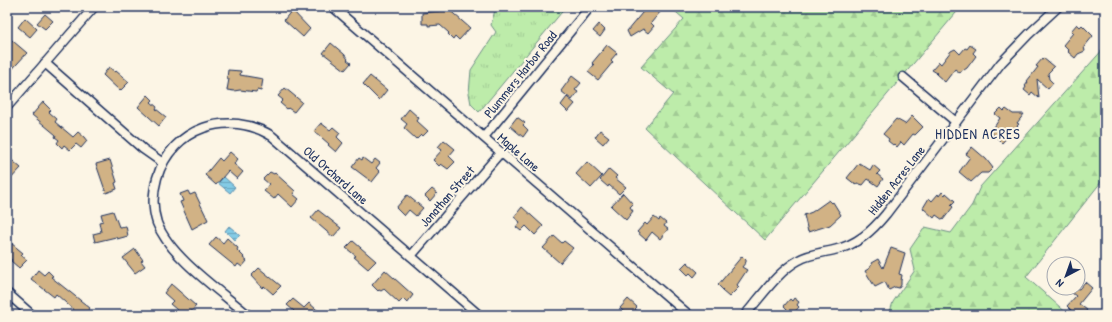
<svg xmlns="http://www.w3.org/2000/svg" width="1112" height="322" viewBox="0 0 1112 322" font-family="'Patrick Hand',sans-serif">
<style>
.grass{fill:url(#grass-tufts);stroke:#6c8e84}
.forest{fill:url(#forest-firs);stroke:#6c8e84}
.water{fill:url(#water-rules);stroke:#5a8daf}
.building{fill:#d1b285;stroke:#1b2f5e}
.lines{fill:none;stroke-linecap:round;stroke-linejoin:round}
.street-casing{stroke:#1b2f5e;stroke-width:11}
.street{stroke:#fcf5e5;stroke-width:8}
.labels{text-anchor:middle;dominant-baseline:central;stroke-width:4;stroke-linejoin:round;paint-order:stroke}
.street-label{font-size:13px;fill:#1b2f5e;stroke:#fcf5e5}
.neighbourhood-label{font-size:14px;letter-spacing:1px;fill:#1b2f5e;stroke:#fcf5e5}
</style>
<defs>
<pattern id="grass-tufts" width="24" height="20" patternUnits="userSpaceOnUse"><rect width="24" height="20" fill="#bdecaa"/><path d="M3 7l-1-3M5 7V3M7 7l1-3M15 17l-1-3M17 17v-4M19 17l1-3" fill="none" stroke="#a2cb95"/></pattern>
<pattern id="forest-firs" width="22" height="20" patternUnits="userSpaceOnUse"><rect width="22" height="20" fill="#bdecaa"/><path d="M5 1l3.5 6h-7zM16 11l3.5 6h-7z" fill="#a2cb95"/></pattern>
<pattern id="water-rules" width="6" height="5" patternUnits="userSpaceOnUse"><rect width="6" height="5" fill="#84cbe5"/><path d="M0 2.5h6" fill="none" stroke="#6ba5bd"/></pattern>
</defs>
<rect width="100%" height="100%" fill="#fcf5e5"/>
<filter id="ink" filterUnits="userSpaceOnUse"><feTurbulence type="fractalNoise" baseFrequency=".025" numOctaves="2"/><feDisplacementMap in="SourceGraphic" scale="8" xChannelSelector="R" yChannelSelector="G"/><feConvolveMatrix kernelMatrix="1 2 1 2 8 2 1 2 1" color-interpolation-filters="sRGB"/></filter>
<g filter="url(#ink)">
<polygon class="grass" points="493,7 566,7 479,112 471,104 469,93 471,70 496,32 491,25 495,10"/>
<g class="forest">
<polygon points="670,7 961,7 765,240 645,128 673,94 641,67 684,19"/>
<polygon points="1105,47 1105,177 1026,277 1069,315 889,315 893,302 915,270 910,249 925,227 951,233 972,205 980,187"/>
</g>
<g class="water">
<polygon points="224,177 235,187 230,193 218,183"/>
<polygon points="229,226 240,235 235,240 225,231"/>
</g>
<g class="building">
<polygon points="439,7 446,7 470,28 459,40 455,36 453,39 448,34 449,33 440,25 428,26 428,24 422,24 422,13 440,11"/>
<polygon points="647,7 657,7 661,11 651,23 654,26 648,33 643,29 630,37 627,31"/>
<polygon points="292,10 310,29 303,37 284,20"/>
<polygon points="45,14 53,21 45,29 37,23"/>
<polygon points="25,18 37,29 30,37 18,27"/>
<polygon points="599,24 605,30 600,37 593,31"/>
<polygon points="1077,24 1080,27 1082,25 1093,36 1084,47 1085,51 1078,54 1075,58 1068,52 1069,51 1063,45 1073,33 1071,31"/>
<polygon points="7,36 27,53 7,75"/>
<polygon points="331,43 344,54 348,59 347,60 351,63 345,70 323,53"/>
<polygon points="607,45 617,53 611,60 613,62 598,80 588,72 594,65 592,63"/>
<polygon points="970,45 976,49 973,53 976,56 967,68 964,70 963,69 960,73 955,69 945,82 936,74 937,73 932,70 939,62 941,64 951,51 955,49 960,54 965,48 967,49"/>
<polygon points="1043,58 1054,67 1048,73 1049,79 1053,83 1048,89 1037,79 1039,98 1032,92 1030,95 1024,90 1026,87 1025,86 1028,82 1027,81 1038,67 1036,66"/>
<polygon points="109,67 115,72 116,71 129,82 120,91 103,75"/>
<polygon points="228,70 241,71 240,75 263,79 261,91 257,90 256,92 240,90 234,91 227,90 229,79 227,78"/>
<polygon points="370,76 387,90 379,100 363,84"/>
<polygon points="572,76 581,83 575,90 578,92 572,100 561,91"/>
<polygon points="285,88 302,102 294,112 288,108 287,109 280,103 283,100 278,96"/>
<polygon points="148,95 153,100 151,102 157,107 156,109 166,117 159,126 138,107"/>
<polygon points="567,97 575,104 568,112 561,105"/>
<polygon points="43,102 51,110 49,112 57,119 55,122 73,137 78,132 84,137 87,141 81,148 76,144 70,150 64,145 62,148 57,143 59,140 55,137 56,135 32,115"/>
<polygon points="1001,108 1004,111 1006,109 1013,114 1024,114 1017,123 1019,124 1017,126 1017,133 1011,133 1002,143 991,132 1000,118 995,114"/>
<polygon points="409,109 419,118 417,121 428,131 423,136 421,134 416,139 404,128 407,124 401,119"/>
<polygon points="912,116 923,127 915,135 913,134 904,145 901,142 897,147 894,144 893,145 888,141 889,139 883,134 896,119 905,124"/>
<polygon points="517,117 525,123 523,125 528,130 523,137 510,126"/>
<polygon points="321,123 330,130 333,127 340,133 337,137 343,143 336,152 328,145 329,144 314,131"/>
<polygon points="600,130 609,137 603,144 595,137"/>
<polygon points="444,140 455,149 449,156 455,162 448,169 441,164 439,166 433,160 442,150 438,147"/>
<polygon points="972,147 986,159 993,168 988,173 981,173 971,182 959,172 970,157 966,154"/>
<polygon points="230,152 238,159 234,164 243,172 237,179 228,171 216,185 205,175 219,158 222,161"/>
<polygon points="7,156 21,168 7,183"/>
<polygon points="359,158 362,160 363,158 371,164 375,159 380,163 376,168 380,172 372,182 352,167"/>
<polygon points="110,160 117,182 115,183 117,189 106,193 96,164"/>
<polygon points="587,162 602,176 591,188 576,174"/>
<polygon points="859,163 870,170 873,165 880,171 877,174 883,179 878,186 868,179 863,185 857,183 856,185 847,178"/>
<polygon points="609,169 617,176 615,178 626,187 619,194 609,185 608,187 600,180"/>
<polygon points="270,172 274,174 275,173 295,191 293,194 299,199 292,207 278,194 274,199 264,191 269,184 263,179"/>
<polygon points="432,189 437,193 430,201 425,196"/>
<polygon points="188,191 190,195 195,193 208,220 192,229 180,202 183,201 180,194"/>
<polygon points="942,192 945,195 946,193 955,201 951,205 953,207 943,220 936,215 934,218 923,208 929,198 932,201 938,194 939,196"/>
<polygon points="623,193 633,204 630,207 633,211 626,220 611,206"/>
<polygon points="407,195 423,208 416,216 409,210 404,216 396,208"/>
<polygon points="829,200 832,203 833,202 841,215 830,225 808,232 804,215 812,212"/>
<polygon points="522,207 543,226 535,235 526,226 521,231 516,227 520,222 514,217"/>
<polygon points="318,210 341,228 333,237 311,218"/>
<polygon points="113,211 119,227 126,226 128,236 117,239 116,237 95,242 93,234 101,232 99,222 103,221 101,214"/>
<polygon points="654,217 659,221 660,218 666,223 664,226 668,229 660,239 652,232 646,240 637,232 645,223 647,225"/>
<polygon points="554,236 562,243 564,241 573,248 560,263 543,248"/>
<polygon points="216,237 223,243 227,238 238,248 237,250 244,257 243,258 247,261 242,267 238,264 236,267 209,245"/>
<polygon points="353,241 376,261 368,269 354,257 356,256 346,248"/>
<polygon points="11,243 23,253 21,255 27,260 19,268 11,261 12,260 7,255 7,247"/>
<polygon points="891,248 905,253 899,274 902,275 901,281 901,285 899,288 895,287 889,290 885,282 875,287 865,271 870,268 870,266 872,265 871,263 878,259 883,268"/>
<polygon points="135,249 143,260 141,261 145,266 135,273 123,258"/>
<polygon points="742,256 746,260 746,262 742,267 747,270 737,285 739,287 729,297 722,291 723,290 718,285"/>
<polygon points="687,262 698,272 694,277 690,273 688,275 681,268"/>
<polygon points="259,268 281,286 273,294 264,286 262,288 251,276"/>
<polygon points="38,270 44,275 48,271 53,276 51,277 90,308 84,315 73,315 76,312 56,294 54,297 31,279"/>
<polygon points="385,270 413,295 407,303 403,299 399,303 384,289 381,291 379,290 378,291 372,285"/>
<polygon points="1085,282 1092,288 1079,304 1087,310 1083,315 1076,315 1067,306 1076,296 1072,293 1076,288 1079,289"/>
<polygon points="171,284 196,306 188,315 183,315 170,304 173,301 164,293"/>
<polygon points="794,298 799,302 797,305 799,307 792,315 782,315 787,309 784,306 790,299 792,301"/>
<polygon points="293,299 304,308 309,303 323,315 290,315 294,311 287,305"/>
<polygon points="628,299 637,307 635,309 642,315 622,315 624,312 620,308"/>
</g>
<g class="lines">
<defs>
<g id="street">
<polyline points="333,7 689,315"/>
<polyline points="45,63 143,149 163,163"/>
<polyline points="903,77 956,122"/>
<polyline points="7,107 94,7"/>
<polyline points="484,137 590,7"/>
<polyline points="411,256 501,152"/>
<polyline points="7,293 32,315"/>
<path d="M248,315c-28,-24 -78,-58 -91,-92 -5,-15 -4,-31 0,-45 15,-51 72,-69 115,-42l207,179"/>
<path d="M745,315c16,-18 33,-44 54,-55 10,-6 23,-7 35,-10 23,-5 38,-19 52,-36l115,-151 28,-29 29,-27"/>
</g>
</defs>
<use href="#street" class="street-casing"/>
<use href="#street" class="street"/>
</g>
</g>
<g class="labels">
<g class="street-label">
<text transform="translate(520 74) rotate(-51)">Plummers Harbor Road</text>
<text transform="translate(519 152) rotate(41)">Maple Lane</text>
<text transform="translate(336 175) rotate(41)">Old Orchard Lane</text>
<text transform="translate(896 180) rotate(-52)">Hidden Acres Lane</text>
<text transform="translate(447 196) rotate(-49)">Jonathan Street</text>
</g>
<g class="neighbourhood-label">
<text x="978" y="133">HIDDEN ACRES</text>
</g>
</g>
<rect width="1112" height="322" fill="none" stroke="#fcf5e5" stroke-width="24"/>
<rect x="12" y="12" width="1088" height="298" fill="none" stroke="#1b2f5e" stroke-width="1.5" filter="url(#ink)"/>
<g transform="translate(1066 276) rotate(221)"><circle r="19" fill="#fcf5e5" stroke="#a2a6af"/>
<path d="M0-3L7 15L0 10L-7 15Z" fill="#1b2f5e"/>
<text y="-6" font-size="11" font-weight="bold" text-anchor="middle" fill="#1b2f5e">N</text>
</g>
</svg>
